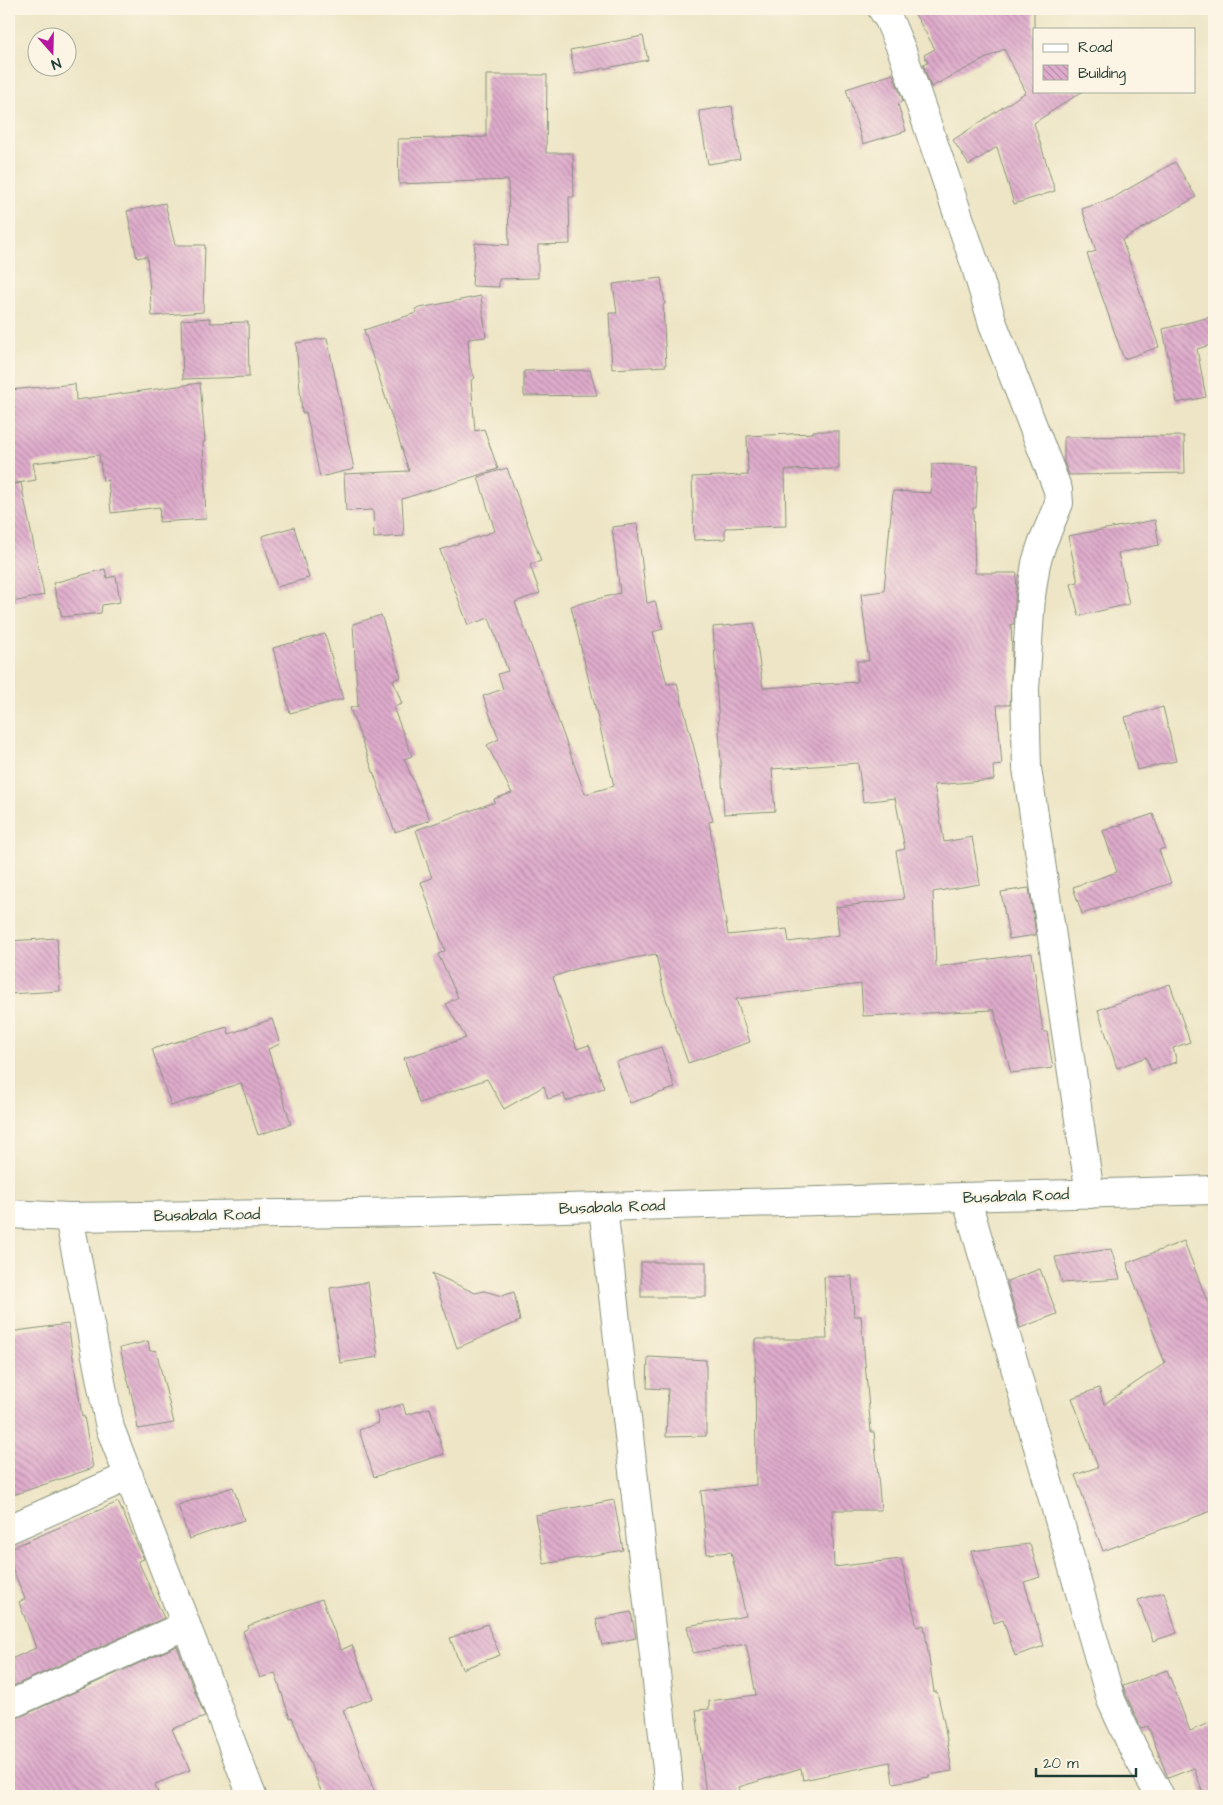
<svg xmlns="http://www.w3.org/2000/svg" width="1223" height="1805" viewBox="0 0 1223 1805" font-family="'Architects Daughter',sans-serif">
<style>
.building{fill:url(#building-back-hatch)}
.lines{fill:none;stroke-linecap:round;stroke-linejoin:round}
.minor-casing{stroke:#86917c;stroke-width:30}
.minor{stroke:#fff;stroke-width:28}
.labels{text-anchor:middle;dominant-baseline:central;stroke-width:4;stroke-linejoin:round;paint-order:stroke}
.street-label{font-size:16px;fill:#1f3d34;stroke:#fcf5e5}
</style>
<defs>
<pattern id="building-back-hatch" width="6" height="6" patternUnits="userSpaceOnUse" patternTransform="scale(1.25)"><rect width="6" height="6" fill="#dfabcc"/><path d="M-1 5l2 2M0 0l6 6M5-1l2 2" fill="none" stroke="#b48ca6"/></pattern>
</defs>
<rect width="100%" height="100%" fill="#fcf5e5"/>
<filter id="ink" filterUnits="userSpaceOnUse"><feTurbulence type="fractalNoise" baseFrequency=".02" numOctaves="2"/><feDisplacementMap in="SourceGraphic" scale="10" xChannelSelector="R" yChannelSelector="G"/><feConvolveMatrix kernelMatrix="1 2 1 2 8 2 1 2 1" color-interpolation-filters="sRGB"/></filter>
<filter id="wash" filterUnits="userSpaceOnUse"><feTurbulence type="fractalNoise" baseFrequency=".0096" numOctaves="4" result="noise"/><feDisplacementMap in="SourceGraphic" scale="20" xChannelSelector="R" yChannelSelector="G"/><feGaussianBlur stdDeviation="1.12" result="paint"/><feColorMatrix in="noise" values="0 0 0 0 0 0 0 0 0 0 0 0 0 0 0 0 0 1.4 0 .05"/><feComposite in="paint" operator="in"/></filter>
<g filter="url(#wash)">
<rect width="100%" height="100%" fill="#ede5c5"/>
<g id="blocks">
<g class="building">
<polygon points="912,9 1034,9 1034,91 1083,91 1034,123 1055,191 1014,204 997,147 969,165 953,140 1026,92 1004,49 931,87 923,64 928,63 924,55 935,49"/>
<polygon points="643,36 648,60 575,74 570,50"/>
<polygon points="893,74 903,101 898,104 906,131 863,144 846,89"/>
<polygon points="486,75 547,75 546,153 573,153 574,197 569,197 570,244 538,245 538,278 499,279 499,287 472,286 475,243 509,245 508,180 399,184 398,139 486,137"/>
<polygon points="732,106 740,159 708,164 699,111"/>
<polygon points="1175,162 1196,197 1122,240 1159,347 1124,359 1087,254 1096,251 1082,209 1111,199"/>
<polygon points="165,203 175,245 205,245 203,312 152,316 147,256 137,258 127,211"/>
<polygon points="661,278 665,304 663,305 666,366 612,369 609,313 617,313 613,284"/>
<polygon points="481,296 486,337 468,339 470,367 475,378 471,380 475,431 484,429 498,469 402,499 404,536 374,538 373,510 346,511 344,474 409,471 364,330 416,313 415,309"/>
<polygon points="1214,316 1214,344 1197,349 1206,397 1177,403 1163,329"/>
<polygon points="210,318 210,323 248,322 249,377 183,379 181,320"/>
<polygon points="327,338 354,469 320,477 306,412 302,413 296,343"/>
<polygon points="590,370 597,395 524,396 524,371"/>
<polygon points="200,383 205,442 203,442 206,519 159,522 160,507 111,513 108,480 103,481 99,455 33,463 36,480 11,484 21,483 44,595 9,603 9,390 75,384 76,400"/>
<polygon points="813,431 839,431 839,469 785,470 786,526 725,528 725,539 694,540 692,477 748,475 747,436 813,433"/>
<polygon points="1184,436 1185,473 1069,475 1064,462 1064,437"/>
<polygon points="932,464 978,466 976,508 973,508 975,573 1017,573 1014,624 1011,624 1012,652 1010,705 997,705 1002,765 993,766 994,780 934,785 944,842 972,837 980,884 933,892 936,967 1032,953 1043,1032 1047,1032 1053,1068 1011,1073 994,1010 863,1016 861,984 736,999 750,1042 688,1063 664,993 656,954 578,968 553,977 577,1049 589,1045 604,1088 566,1101 564,1094 548,1099 544,1086 504,1109 487,1079 419,1103 404,1058 466,1038 446,1004 458,997 438,954 445,951 421,882 432,878 416,830 495,802 494,799 512,793 487,745 499,739 483,696 503,689 498,674 508,671 489,618 468,625 440,550 495,531 478,477 507,468 541,561 530,565 540,593 515,602 585,794 614,786 571,606 620,593 612,527 637,524 647,603 655,601 663,629 653,632 667,684 677,683 713,821 709,822 728,935 787,929 789,942 839,935 836,907 904,899 896,851 905,849 895,798 863,802 858,763 772,769 775,811 724,814 713,627 754,623 763,688 857,682 857,661 869,661 861,594 884,591 893,491 931,493"/>
<polygon points="1155,520 1159,545 1118,553 1129,604 1079,616 1071,584 1078,582 1068,536"/>
<polygon points="294,527 309,578 277,587 262,536"/>
<polygon points="105,569 107,578 116,576 120,602 102,605 101,613 62,617 53,583"/>
<polygon points="381,615 401,677 393,680 402,704 393,707 412,756 404,759 430,820 395,832 350,708 358,706 353,624"/>
<polygon points="325,634 343,699 290,713 273,648"/>
<polygon points="1163,707 1176,761 1137,770 1125,717"/>
<polygon points="1153,814 1165,848 1159,850 1171,883 1082,914 1073,887 1117,872 1103,831"/>
<polygon points="1029,888 1036,935 1009,939 1001,892"/>
<polygon points="57,938 60,991 9,994 9,941"/>
<polygon points="1170,984 1190,1042 1173,1048 1177,1062 1151,1070 1146,1057 1117,1068 1098,1010"/>
<polygon points="272,1019 280,1044 268,1049 291,1124 258,1135 241,1083 171,1106 152,1049 227,1027 229,1034"/>
<polygon points="661,1047 675,1088 630,1103 616,1062"/>
<polygon points="1184,1241 1214,1319 1214,1510 1103,1551 1075,1475 1098,1467 1072,1398 1099,1388 1104,1404 1165,1363 1127,1263"/>
<polygon points="1111,1249 1120,1279 1062,1283 1055,1257"/>
<rect x="641" y="1262" width="65" height="35"/>
<polygon points="1040,1269 1057,1314 1020,1328 1007,1281"/>
<polygon points="432,1273 475,1293 484,1291 502,1296 514,1292 520,1321 457,1348"/>
<polygon points="852,1276 854,1316 861,1316 871,1432 874,1432 881,1510 832,1510 834,1567 901,1559 917,1627 924,1625 934,1692 937,1692 944,1722 952,1771 929,1775 929,1777 893,1783 890,1762 803,1780 801,1768 739,1787 742,1796 706,1796 696,1710 709,1709 709,1701 756,1695 746,1644 693,1653 687,1626 746,1616 731,1552 707,1554 701,1491 756,1485 755,1339 827,1339 824,1277"/>
<polygon points="368,1282 378,1357 340,1363 330,1288"/>
<polygon points="68,1324 82,1417 84,1416 93,1468 13,1495 9,1480 9,1332"/>
<polygon points="148,1341 150,1351 156,1350 174,1423 138,1429 134,1405 120,1348"/>
<polygon points="648,1357 706,1360 706,1436 666,1437 668,1389 647,1388"/>
<polygon points="403,1404 406,1415 430,1408 444,1454 374,1477 359,1430 379,1423 376,1412"/>
<polygon points="233,1487 244,1520 189,1539 178,1505"/>
<polygon points="614,1500 623,1550 544,1564 535,1515"/>
<polygon points="118,1502 144,1559 138,1561 164,1618 9,1688 9,1660 36,1648 19,1602 25,1599 9,1560 9,1549"/>
<polygon points="1030,1544 1040,1577 1024,1582 1044,1646 1015,1656 1003,1620 994,1623 971,1551"/>
<polygon points="1164,1592 1177,1633 1153,1641 1138,1600"/>
<polygon points="322,1599 341,1650 352,1645 373,1698 343,1710 376,1796 323,1796 292,1717 290,1718 275,1673 260,1678 243,1631 249,1628 248,1626"/>
<polygon points="631,1612 636,1638 602,1645 596,1619"/>
<polygon points="487,1624 500,1655 462,1669 450,1638"/>
<polygon points="177,1646 205,1717 172,1729 190,1770 155,1784 159,1796 15,1796 9,1781 9,1720 15,1719"/>
<polygon points="1167,1670 1190,1731 1214,1721 1214,1796 1204,1796 1194,1768 1168,1778 1148,1726 1141,1728 1126,1695 1123,1686"/>
</g>
</g>
</g>
<g filter="url(#ink)">
<use href="#blocks" fill-opacity="0" stroke="#86917c" stroke-width="1"/>
<g class="lines">
<defs>
<g id="minor">
<polyline points="882,9 889,20 902,51 975,264 993,324 1058,490 1059,503 1042,544 1036,563 1031,596 1025,690 1027,768 1090,1194"/>
<polyline points="966,1197 1111,1700 1134,1750 1160,1796"/>
<polyline points="603,1207 670,1796"/>
<polyline points="9,1214 69,1217 422,1212 1214,1190"/>
<polyline points="69,1217 110,1428 252,1796"/>
<polyline points="9,1529 129,1476"/>
<polyline points="9,1705 186,1625"/>
</g>
</defs>
<use href="#minor" class="minor-casing"/>
<use href="#minor" class="minor"/>
</g>
</g>
<g class="labels">
<g class="street-label">
<text transform="translate(1016 1196) rotate(-2)">Busabala Road</text>
<text transform="translate(612 1207) rotate(-2)">Busabala Road</text>
<text transform="translate(207 1215) rotate(-1)">Busabala Road</text>
</g>
</g>
<rect width="1223" height="1805" fill="none" stroke="#fcf5e5" stroke-width="30"/>
<rect x="1033" y="28" width="162" height="65" fill="#fcf5e5" stroke="#a4ab9e"/>
<rect x="1043" y="44" width="25" height="8" fill="#ffffff" stroke="#a4ab9e"/>
<text x="1078" y="52" font-size="15" fill="#1f3d34">Road</text>
<rect x="1043" y="65" width="25" height="15" fill="url(#building-back-hatch)" stroke="#a4ab9e"/>
<text x="1078" y="78" font-size="15" fill="#1f3d34">Building</text>
<g transform="translate(52 52) rotate(160)"><circle r="24" fill="#fcf5e5" stroke="#a4ab9e"/>
<path d="M0-4L9 19L0 12L-9 19Z" fill="#b5179e"/>
<text y="-8" font-size="14" font-weight="bold" text-anchor="middle" fill="#1f3d34">N</text>
</g>
<path d="M1036 1768v8h100v-8" fill="none" stroke="#1f3d34" stroke-width="2.5"/>
<text x="1043" y="1768" font-size="15" fill="#1f3d34" stroke="#fcf5e5" stroke-width="4" paint-order="stroke">20 m</text>
</svg>
